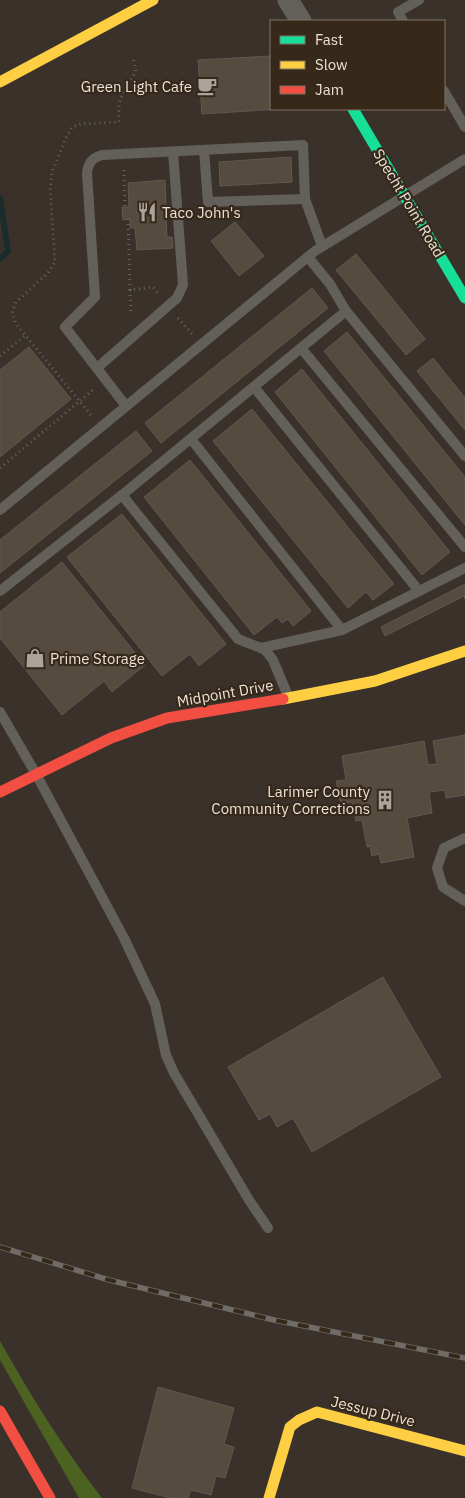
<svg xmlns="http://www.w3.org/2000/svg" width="465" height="1498" viewBox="0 0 465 1498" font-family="'IBM Plex Sans',sans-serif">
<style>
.green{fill:#4c6220}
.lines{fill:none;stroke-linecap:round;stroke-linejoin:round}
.stream{stroke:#1a2c2b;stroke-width:6}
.building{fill:#554b3e;stroke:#5f5952}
.path{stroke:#66625f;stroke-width:3;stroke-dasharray:1 4;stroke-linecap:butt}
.lane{stroke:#63605c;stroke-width:10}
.street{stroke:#63605c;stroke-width:21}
.fast{stroke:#16e098;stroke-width:11}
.slow{stroke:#ffcf43;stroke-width:11}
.jam{stroke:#f24e42;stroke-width:11}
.rail-casing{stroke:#706b66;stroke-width:5.5}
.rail{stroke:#362919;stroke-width:4;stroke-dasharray:11;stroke-linecap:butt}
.labels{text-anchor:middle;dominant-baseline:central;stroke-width:4.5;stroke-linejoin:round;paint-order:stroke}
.poi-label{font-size:15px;fill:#eae2d8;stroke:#362919;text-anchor:end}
.street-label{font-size:15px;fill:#eae2d8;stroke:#362919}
</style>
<rect width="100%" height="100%" fill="#3a322a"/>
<path class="green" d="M0,1341c31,55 63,107 102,157h-23l-79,-138z"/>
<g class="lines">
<polyline class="stream" points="0,198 8,251 0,259"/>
</g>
<g class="building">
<polygon points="271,56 271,109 280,109 202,114 198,60"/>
<polygon points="291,157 292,182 220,186 219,162"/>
<polygon points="165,180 166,206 172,205 173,217 166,218 167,237 172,237 173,248 137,250 135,228 130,228 130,219 123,220 122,207 129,207 128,183"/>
<polygon points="235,222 264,256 239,276 211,241"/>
<polygon points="356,254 425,339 406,355 336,270"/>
<polygon points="312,288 328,308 161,443 145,423"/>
<polygon points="347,332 465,477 465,525 324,351"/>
<polygon points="29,347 71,399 0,457 0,370"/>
<polygon points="433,358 465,398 465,430 417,371"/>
<polygon points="302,369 450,552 422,575 275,392"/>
<polygon points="252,409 394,584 373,600 366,592 348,608 213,441"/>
<polygon points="136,431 152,451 0,573 0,540"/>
<polygon points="190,460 311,611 293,626 288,619 282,623 277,617 254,635 144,497"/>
<polygon points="122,514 226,644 199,666 190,654 162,676 67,557"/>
<polygon points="62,562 145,665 112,692 104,681 62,715 0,638 0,612"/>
<polygon points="465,584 465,599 464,596 385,636 381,627"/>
<polygon points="465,735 465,795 446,798 445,790 429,792 432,813 407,818 414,857 381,863 379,854 372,856 370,846 367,847 362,820 356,821 352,802 341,804 336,781 346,780 342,756 424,741 428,765 437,764 433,741"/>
<polygon points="383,977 441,1077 312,1152 293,1118 277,1127 270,1114 259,1120 228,1067"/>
<polygon points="158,1387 234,1408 224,1444 234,1447 225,1478 216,1476 211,1495 191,1490 188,1498 170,1498 132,1488"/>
</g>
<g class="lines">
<g class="path">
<polyline points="124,170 125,207"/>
<polyline points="128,219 130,290 153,287 159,295"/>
<polyline points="130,290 131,314"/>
<polyline points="178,318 192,334"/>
<polyline points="0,356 26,335"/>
<path d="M91,415l-75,-91 -4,-11 4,-11 32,-29 7,-11 -5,-74 2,-16 14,-34 6,-11 9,-3 38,-2c-2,-27 5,-29 17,-51l-3,-13"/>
<polyline points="0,468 94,389"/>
</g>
<g class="lane">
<polyline points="403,21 398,12 419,0"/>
<polyline points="444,91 465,127"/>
<polyline points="305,199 322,246"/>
<polyline points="346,311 465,456"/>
<polyline points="301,348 465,547"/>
<polyline points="97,368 177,298 183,285 173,152"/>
<polyline points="254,387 419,591"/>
<path d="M126,406l-61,-79 30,-30 -8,-124c1,-10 5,-15 15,-18l201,-10 2,54 -97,3 -4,-52"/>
<polyline points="191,439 342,630"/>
<polyline points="122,495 346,311 330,284 308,257"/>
<polyline points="0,510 315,251 465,159"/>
<polyline points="0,591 122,495 238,639 261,648 266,651 273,660 288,696"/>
<polyline points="261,648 342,630 465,568"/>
<polyline points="0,712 36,774 124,938 155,1004 166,1055 174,1073 249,1200 268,1228"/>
<polyline points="465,838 444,848 437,868 443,887 465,901"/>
</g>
<polyline class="street" points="288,0 301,21"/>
<polyline class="fast" points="353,109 465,298"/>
<g class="slow">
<polyline points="0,82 153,0"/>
<polyline points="283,699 375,681 465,651"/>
<polyline points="269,1498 290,1427 299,1420 317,1412 465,1451"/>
</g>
<g class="jam">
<polyline points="0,792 111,738 167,718 283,699"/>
<polyline points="0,1411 50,1498"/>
</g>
<defs>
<polyline id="rail" points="0,1247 109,1280 274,1320 465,1358"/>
</defs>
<use href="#rail" class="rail-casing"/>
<use href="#rail" class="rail"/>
</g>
<defs>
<symbol id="cafe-bare" viewBox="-9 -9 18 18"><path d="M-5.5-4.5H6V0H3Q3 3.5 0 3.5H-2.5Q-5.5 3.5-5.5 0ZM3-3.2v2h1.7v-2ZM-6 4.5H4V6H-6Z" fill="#aca49b" stroke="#362919" stroke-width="2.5" paint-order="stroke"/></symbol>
<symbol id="restaurant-bare" viewBox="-9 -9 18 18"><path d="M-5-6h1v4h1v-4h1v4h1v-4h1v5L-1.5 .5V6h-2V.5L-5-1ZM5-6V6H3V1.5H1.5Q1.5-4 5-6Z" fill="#aca49b" stroke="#362919" stroke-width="2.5" paint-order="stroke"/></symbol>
<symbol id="shop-bare" viewBox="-9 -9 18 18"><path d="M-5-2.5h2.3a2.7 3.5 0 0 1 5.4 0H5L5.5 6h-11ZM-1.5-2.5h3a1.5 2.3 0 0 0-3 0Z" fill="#aca49b" stroke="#362919" stroke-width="2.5" paint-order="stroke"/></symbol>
<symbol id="building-bare" viewBox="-9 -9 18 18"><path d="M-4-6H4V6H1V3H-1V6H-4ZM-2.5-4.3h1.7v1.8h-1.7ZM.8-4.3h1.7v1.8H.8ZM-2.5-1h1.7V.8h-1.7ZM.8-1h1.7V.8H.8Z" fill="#aca49b" stroke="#362919" stroke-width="2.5" paint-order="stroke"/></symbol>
</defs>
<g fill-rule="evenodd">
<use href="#cafe-bare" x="193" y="72" width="28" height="28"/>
<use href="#restaurant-bare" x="133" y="198" width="28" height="28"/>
<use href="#shop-bare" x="21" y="644" width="28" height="28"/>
<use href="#building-bare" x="371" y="786" width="28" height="28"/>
</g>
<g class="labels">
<g class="poi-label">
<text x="192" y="86">Green Light Cafe</text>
<text x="162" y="212" text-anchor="start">Taco John's</text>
<text x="50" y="658" text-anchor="start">Prime Storage</text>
<text x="370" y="791">Larimer County<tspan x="370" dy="17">Community Corrections</tspan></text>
</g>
<g class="street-label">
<text transform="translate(409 203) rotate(59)">Specht Point Road</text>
<text transform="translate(225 693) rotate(-10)">Midpoint Drive</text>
<text transform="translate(373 1411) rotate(14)">Jessup Drive</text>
</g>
</g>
<rect x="270" y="20" width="175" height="90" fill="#362919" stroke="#7e7365"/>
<rect x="280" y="36" width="25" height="8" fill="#16e098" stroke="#7e7365"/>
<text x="315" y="45" font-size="15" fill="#eae2d8">Fast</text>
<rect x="280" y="61" width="25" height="8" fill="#ffcf43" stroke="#7e7365"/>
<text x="315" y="70" font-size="15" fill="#eae2d8">Slow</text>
<rect x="280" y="86" width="25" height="8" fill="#f24e42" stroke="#7e7365"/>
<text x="315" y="95" font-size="15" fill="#eae2d8">Jam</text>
</svg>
